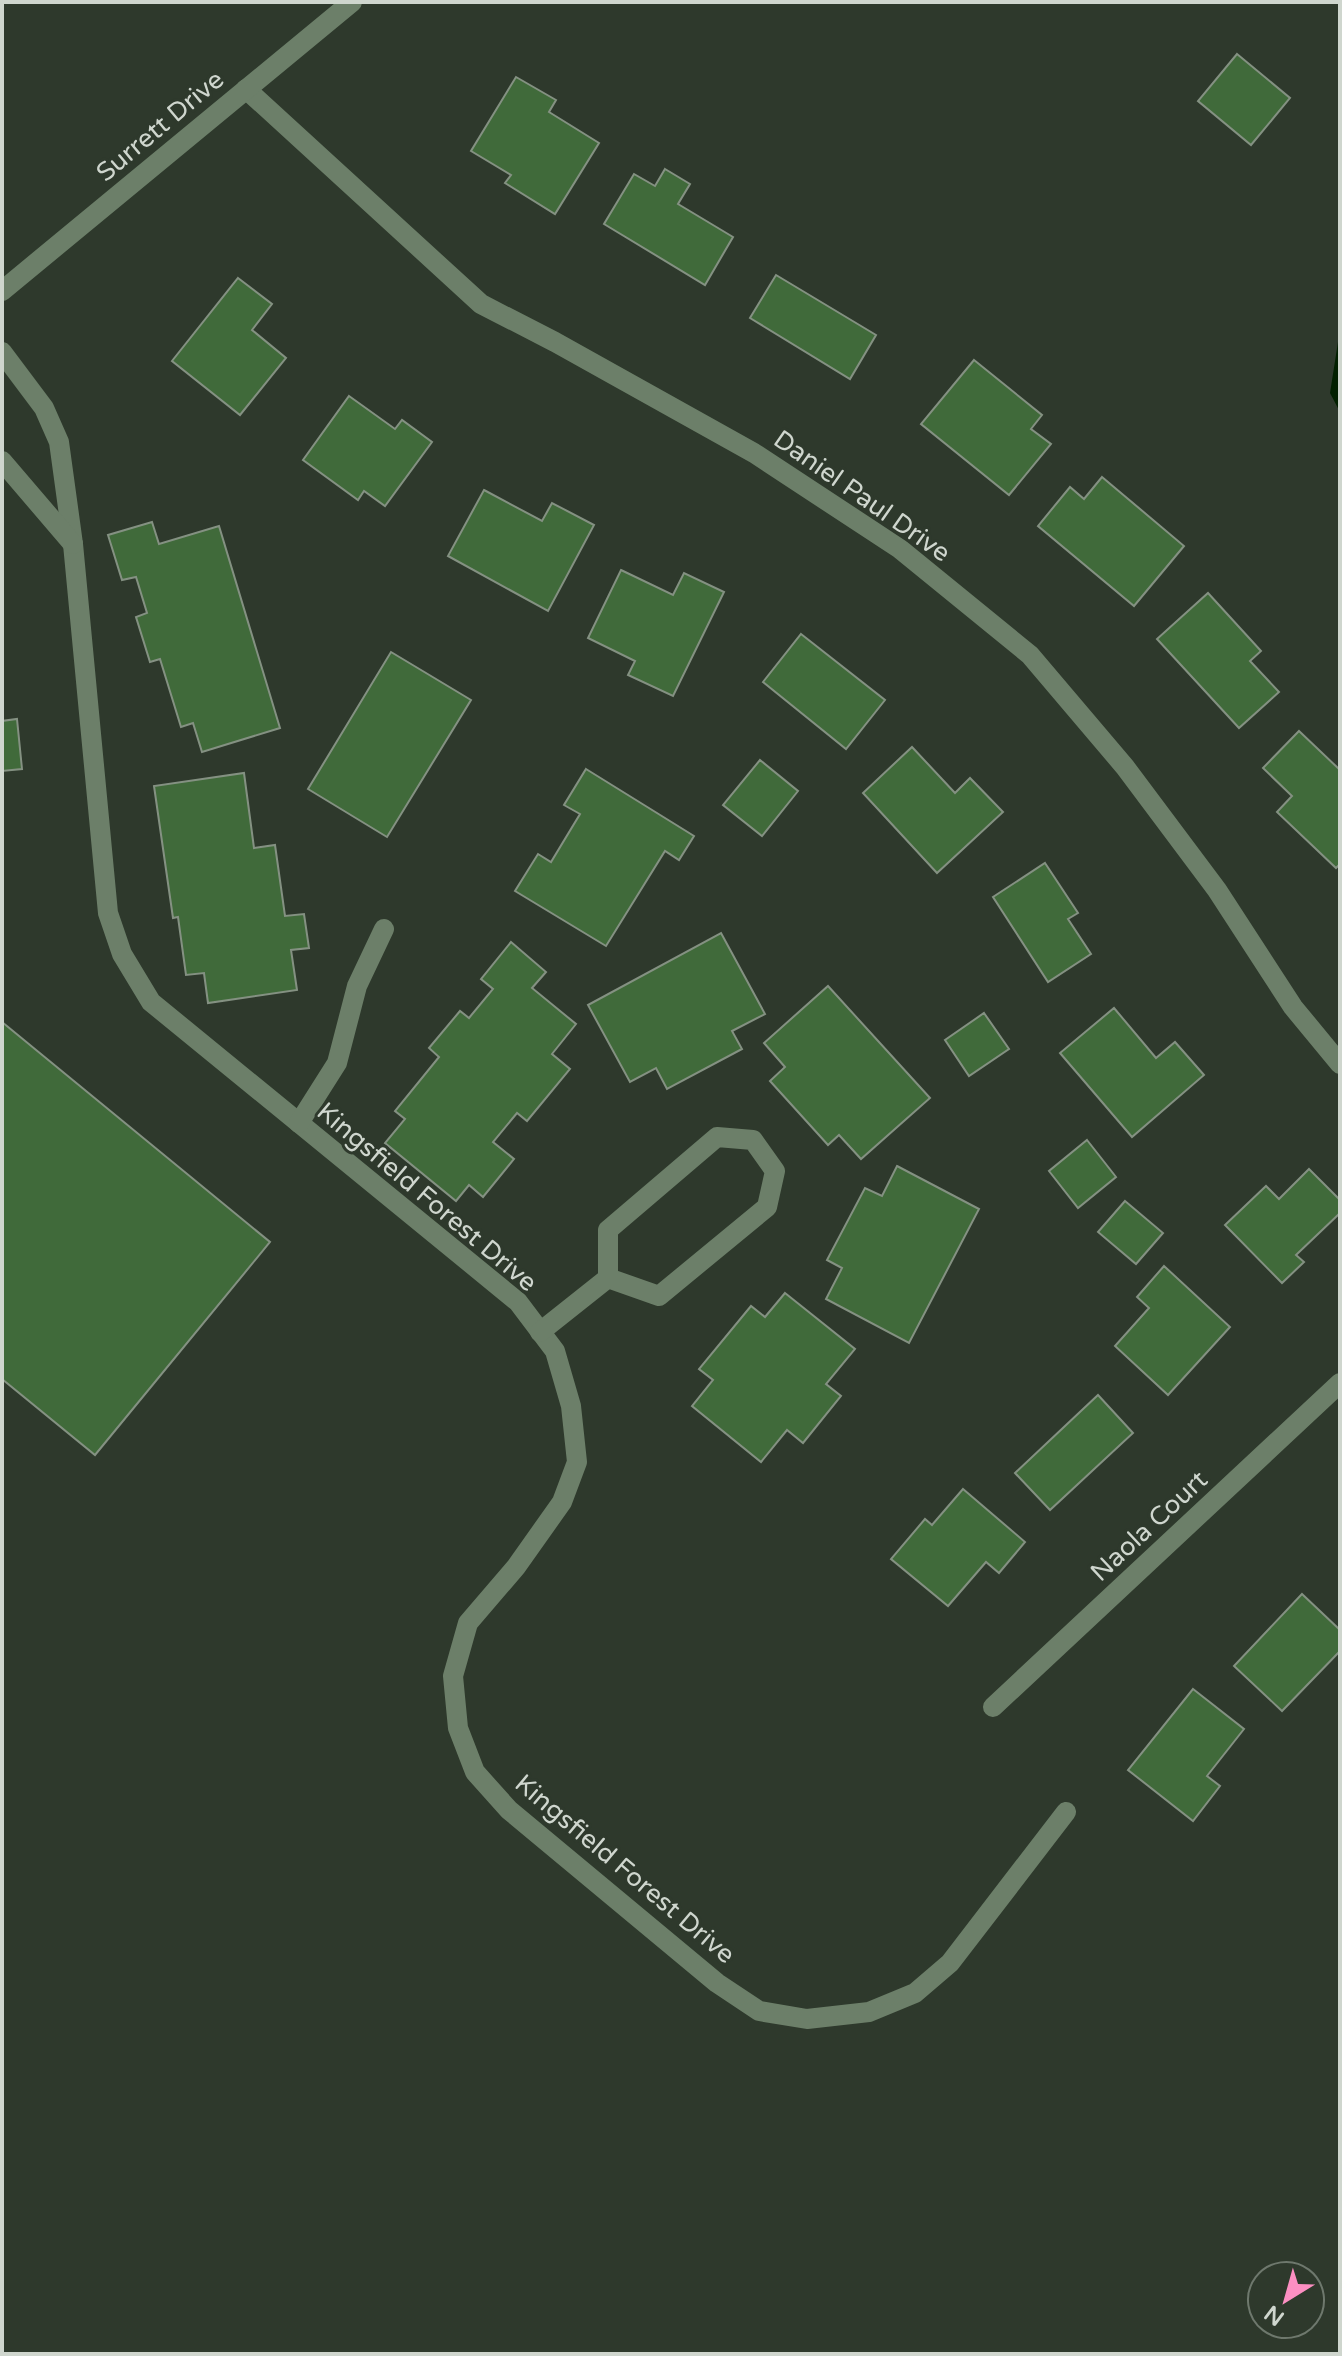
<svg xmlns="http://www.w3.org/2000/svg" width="1342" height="2356" viewBox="0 0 1342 2356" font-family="'Varela Round',sans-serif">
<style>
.water{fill:#022000}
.building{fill:#406a3a;stroke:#849182;stroke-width:2}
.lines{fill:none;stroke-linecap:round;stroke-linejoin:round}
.minor{stroke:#6c7f69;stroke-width:20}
.labels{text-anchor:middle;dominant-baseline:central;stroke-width:6;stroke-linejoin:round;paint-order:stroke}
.street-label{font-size:26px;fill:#cfd6ce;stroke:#2e392c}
</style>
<rect width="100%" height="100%" fill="#2e392c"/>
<polygon class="water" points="1340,329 1340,412 1330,393"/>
<g class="building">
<polygon points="1237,54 1290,98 1251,145 1198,101"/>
<polygon points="516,77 556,100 549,112 599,143 555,214 505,183 511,175 471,151"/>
<polygon points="665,169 690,184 678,204 733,237 705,285 604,224 634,174 655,186"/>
<polygon points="776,275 876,335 850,379 750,318"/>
<polygon points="238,278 272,304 252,330 286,358 240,415 172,361"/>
<polygon points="974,360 1042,415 1031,429 1051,444 1009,495 921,424"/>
<polygon points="349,396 395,429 402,420 432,442 385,506 364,491 358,500 303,460"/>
<polygon points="1102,477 1184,546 1134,606 1038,526 1070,487 1084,499"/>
<polygon points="484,490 542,521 552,503 594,525 548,611 448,556"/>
<polygon points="152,522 159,544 219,526 280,728 202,752 193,723 181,727 160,659 150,662 136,617 147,613 136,577 122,580 108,535"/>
<polygon points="621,570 673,595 684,573 724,592 673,696 628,675 635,661 588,638"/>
<polygon points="1208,593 1261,651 1250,661 1279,692 1239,728 1157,639"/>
<polygon points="801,634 885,700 846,749 763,682"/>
<polygon points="391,652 471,700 387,837 308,789"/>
<polygon points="17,719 22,769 2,771 2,721"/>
<polygon points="1299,731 1340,770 1340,864 1336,868 1277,812 1292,796 1263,768"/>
<polygon points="912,747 955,793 970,778 1003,812 937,873 863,793"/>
<polygon points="760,760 798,791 762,836 723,805"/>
<polygon points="586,769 694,836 679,860 665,851 606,946 515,891 538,854 551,862 580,814 564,805"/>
<polygon points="244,773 254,848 275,845 285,916 304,914 309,948 291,950 297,990 208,1003 204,973 186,975 178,917 173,918 154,786"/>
<polygon points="1045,863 1078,913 1068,919 1091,954 1048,982 993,897"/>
<polygon points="721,933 765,1014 732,1031 742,1049 667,1089 656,1068 630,1082 588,1005"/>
<polygon points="511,942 546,972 532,988 576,1024 552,1054 570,1069 527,1121 517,1113 493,1142 514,1159 483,1197 469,1185 456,1201 385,1143 405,1119 395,1111 439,1057 429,1048 460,1011 469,1018 493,989 481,979"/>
<polygon points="828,986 930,1098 861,1159 839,1135 828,1145 770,1081 785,1067 764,1043"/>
<polygon points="1114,1008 1156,1058 1175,1042 1204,1075 1132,1137 1060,1053"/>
<polygon points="984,1013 1009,1049 969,1076 945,1040"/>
<polygon points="2,1022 270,1242 95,1455 2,1379"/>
<polygon points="1087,1140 1116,1177 1078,1208 1049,1171"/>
<polygon points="897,1166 979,1209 909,1343 826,1299 842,1268 827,1260 865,1188 882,1196"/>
<polygon points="1309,1169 1340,1200 1340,1213 1296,1255 1304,1262 1282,1283 1225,1225 1266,1186 1279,1199"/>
<polygon points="1125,1201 1163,1233 1136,1264 1098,1232"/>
<polygon points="1164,1266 1230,1327 1168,1395 1115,1346 1149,1308 1137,1297"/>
<polygon points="785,1293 855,1349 826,1384 841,1396 803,1443 787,1430 761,1462 692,1406 713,1380 699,1369 751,1306 765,1317"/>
<polygon points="1098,1395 1133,1433 1050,1510 1015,1473"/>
<polygon points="963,1489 1025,1542 999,1573 986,1562 948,1606 891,1559 925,1519 932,1525"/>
<polygon points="1302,1594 1340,1630 1340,1651 1282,1711 1234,1666"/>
<polygon points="1193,1689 1244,1729 1207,1776 1220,1786 1193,1821 1128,1770"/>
</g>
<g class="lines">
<g class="minor">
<polyline points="246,89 481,304 555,342 754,453 900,549 1030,655 1125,767 1217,890 1293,1007 1340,1064"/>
<polyline points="2,291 352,2"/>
<polyline points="2,352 44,408 59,442 73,544 108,913 122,954 151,1002 518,1302 555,1351 571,1406 577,1462 562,1502 516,1567 468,1623 453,1676 458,1728 475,1772 509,1810 717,1983 759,2011 807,2019 869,2012 915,1993 950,1963 1066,1812"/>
<polyline points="2,461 73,544"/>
<polyline points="299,1123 337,1063 357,986 384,929"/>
<polyline points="540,1332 608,1278 608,1230 717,1137 753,1140 775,1171 767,1207 659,1296 608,1278"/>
<polyline points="993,1707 1340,1383"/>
</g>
</g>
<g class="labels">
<g class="street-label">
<text transform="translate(160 126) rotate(-40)">Surrett Drive</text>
<text transform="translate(862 496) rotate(35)">Daniel Paul Drive</text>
<text transform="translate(427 1197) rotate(40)">Kingsfield Forest Drive</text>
<text transform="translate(1149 1526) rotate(-43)">Naola Court</text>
<text transform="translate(625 1869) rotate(40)">Kingsfield Forest Drive</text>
</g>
</g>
<rect width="1342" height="2356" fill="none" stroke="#cfd6ce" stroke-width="8"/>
<g transform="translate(1286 2300) rotate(217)"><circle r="38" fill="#2e392c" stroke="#6e786d" stroke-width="2"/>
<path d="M0-6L14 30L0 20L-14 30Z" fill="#fc8fc2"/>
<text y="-12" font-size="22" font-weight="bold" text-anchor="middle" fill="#cfd6ce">N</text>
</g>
</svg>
